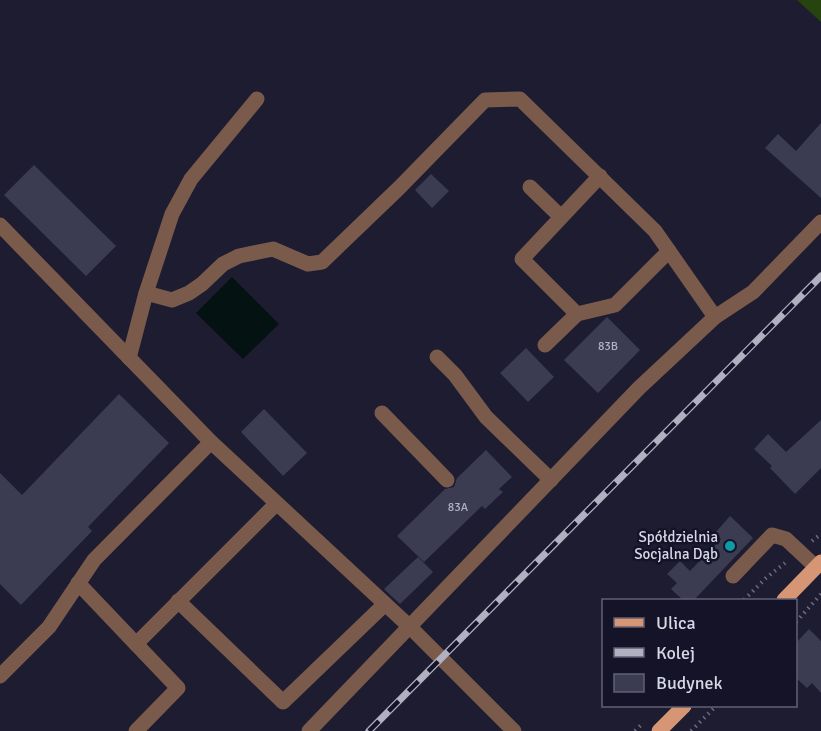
<svg xmlns="http://www.w3.org/2000/svg" width="821" height="731" viewBox="0 0 821 731" font-family="Signika,sans-serif">
<style>
.green{fill:#27430e}
.water{fill:#041212}
.building{fill:#3b3b52}
.lines{fill:none;stroke-linecap:round;stroke-linejoin:round}
.path{stroke:#6c6c7e;stroke-width:4;stroke-dasharray:1.5 4.5;stroke-linecap:butt}
.minor{stroke:#7a5b4b;stroke-width:15}
.major{stroke:#d69675;stroke-width:15}
.rail-casing{stroke:#b0b0c0;stroke-width:7}
.rail{stroke:#141327;stroke-width:4.5;stroke-dasharray:14;stroke-linecap:butt}
.culture-dot{fill:#0f9aa8;stroke:#141327;stroke-width:2}
.labels{text-anchor:middle;dominant-baseline:central;stroke-width:5;stroke-linejoin:round;paint-order:stroke}
.number-label{font-size:12px;fill:#b0b1c1}
.poi-label{font-size:15px;fill:#d7d8e6;stroke:#141327;text-anchor:end}
</style>
<rect width="100%" height="100%" fill="#1d1c31"/>
<polygon class="green" points="797,0 821,0 821,22"/>
<polygon class="water" points="232,277 279,324 243,359 196,313"/>
<g class="building">
<polygon points="821,123 821,198 765,148 778,134 796,151"/>
<polygon points="34,165 116,246 86,276 4,195"/>
<polygon points="431,174 449,191 432,208 415,190"/>
<polygon points="607,317 640,350 598,393 564,360"/>
<polygon points="526,348 554,377 528,402 500,373"/>
<polygon points="119,394 169,443 88,527 92,531 21,605 0,584 0,473 22,495"/>
<polygon points="264,409 307,453 283,476 241,432"/>
<polygon points="821,420 821,468 795,494 770,468 772,466 754,449 768,434 786,452"/>
<polygon points="486,450 512,477 499,489 503,492 485,509 482,506 424,562 397,536 445,489 454,487 457,478"/>
<polygon points="730,516 753,538 694,600 683,600 671,589 677,583 667,574 680,561 690,571 721,539 715,533"/>
<polygon points="418,557 433,572 400,604 384,589"/>
<polygon points="809,629 821,641 821,693 812,683 807,688 795,677 795,644"/>
</g>
<g class="lines">
<g class="path">
<polyline points="812,541 821,534"/>
<polyline points="744,600 766,578 785,563"/>
<polyline points="796,622 821,594"/>
<polyline points="635,731 642,724"/>
<polyline points="691,731 716,706"/>
</g>
<g class="minor">
<polyline points="530,187 561,217"/>
<polyline points="0,225 211,442 410,627 514,731"/>
<polyline points="146,293 172,300 189,293 202,284 223,264 239,256 273,249 308,264 322,262 399,188 485,100 520,99 655,231 715,317"/>
<polyline points="577,314 522,259 600,176"/>
<polyline points="545,345 577,314 615,305 669,251"/>
<polyline points="437,357 455,375 486,417 551,480"/>
<polyline points="129,358 146,293 172,214 191,179 257,99"/>
<polyline points="382,413 447,480"/>
<polyline points="733,576 772,535 786,539 816,567"/>
<polyline points="78,583 136,644 276,504"/>
<polyline points="178,601 283,702 385,604"/>
<polyline points="0,676 49,627 94,560 211,442"/>
<polyline points="136,731 178,688 136,644"/>
<polyline points="309,731 639,388 715,317 753,292 821,222"/>
</g>
<g class="major">
<polyline points="784,600 821,562"/>
<polyline points="659,731 684,706"/>
</g>
<defs>
<polyline id="rail" points="369,731 821,276"/>
</defs>
<use href="#rail" class="rail-casing"/>
<use href="#rail" class="rail"/>
</g>
<circle class="culture-dot" cx="730" cy="546" r="6"/>
<g class="labels">
<g class="number-label">
<text x="608" y="346">83B</text>
<text x="458" y="507">83A</text>
</g>
<g class="poi-label">
<text x="718" y="537">Spółdzielnia<tspan x="718" dy="17">Socjalna Dąb</tspan></text>
</g>
</g>
<rect x="602" y="599" width="195" height="108" fill="#141327" stroke="#626273" stroke-width="1.5"/>
<rect x="614" y="618" width="30" height="9" fill="#d69675" stroke="#626273" stroke-width="1.5"/>
<text x="656" y="629" font-size="18" fill="#d7d8e6">Ulica</text>
<rect x="614" y="648" width="30" height="9" fill="#b0b0c0" stroke="#626273" stroke-width="1.5"/>
<text x="656" y="659" font-size="18" fill="#d7d8e6">Kolej</text>
<rect x="614" y="674" width="30" height="18" fill="#3b3b52" stroke="#626273" stroke-width="1.5"/>
<text x="656" y="689" font-size="18" fill="#d7d8e6">Budynek</text>
</svg>
